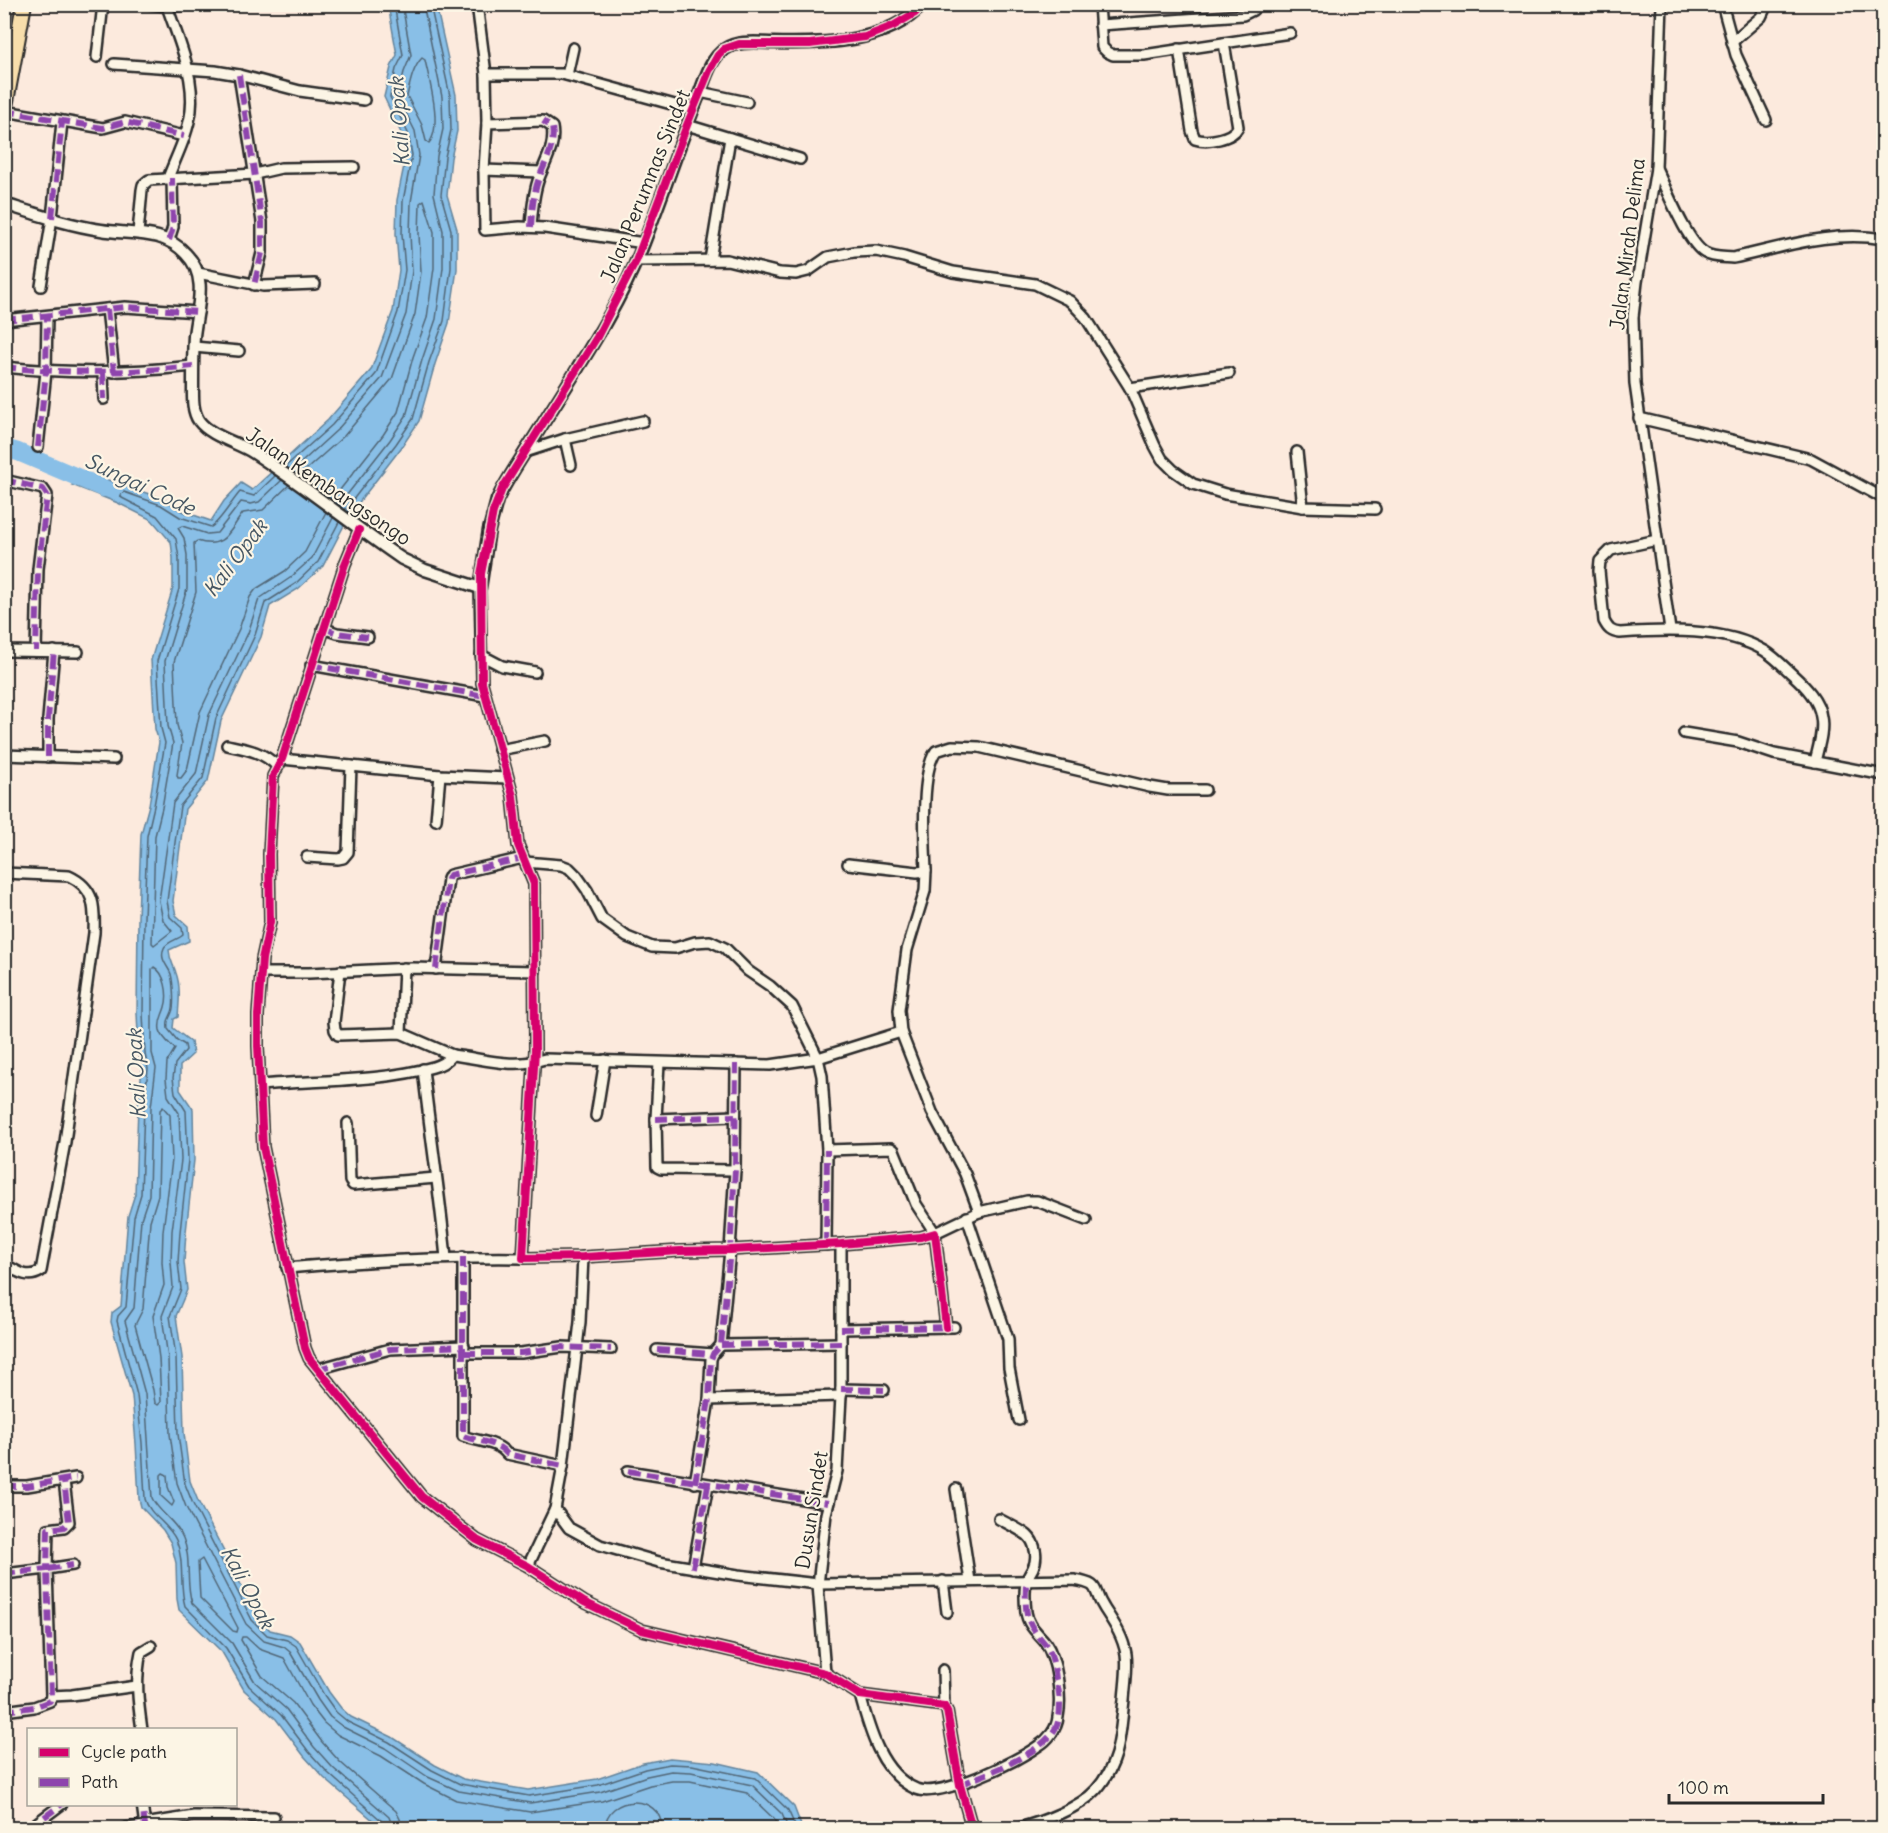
<svg xmlns="http://www.w3.org/2000/svg" width="1888" height="1833" viewBox="0 0 1888 1833" font-family="Delius,sans-serif">
<style>
.water{fill:#89bfe7;stroke:#63849c;stroke-width:1.5}
.lines{fill:none;stroke-linecap:round;stroke-linejoin:round}
.shore{stroke:#516676;stroke-width:1.5}
.river{stroke:#89bfe7;stroke-width:18}
.minor-casing{stroke:#2b2b2b;stroke-width:14}
.tertiary-casing{stroke:#2b2b2b;stroke-width:15}
.primary-casing{stroke:#2b2b2b;stroke-width:18}
.minor{stroke:#fcf5e5;stroke-width:9}
.tertiary{stroke:#fcf5e5;stroke-width:10}
.primary{stroke:#f8deab;stroke-width:14}
.quiet{stroke:#8e44ad;stroke-width:6;stroke-dasharray:12 6;stroke-linecap:butt}
.cycleway-casing{stroke:#fcf5e5;stroke-width:11}
.cycleway{stroke:#d6006c;stroke-width:8}
.labels{text-anchor:middle;dominant-baseline:central;stroke-width:4.5;stroke-linejoin:round;paint-order:stroke}
.street-label{font-size:20px;fill:#2b2b2b;stroke:#fcf5e5}
.water-label{font-size:21px;font-style:italic;fill:#475763;stroke:#fcf5e5}
</style>
<rect width="100%" height="100%" fill="#fceadd"/>
<filter id="ink" filterUnits="userSpaceOnUse"><feTurbulence type="fractalNoise" baseFrequency=".0167" numOctaves="2"/><feDisplacementMap in="SourceGraphic" scale="12" xChannelSelector="R" yChannelSelector="G"/><feConvolveMatrix kernelMatrix="1 2 1 2 8 2 1 2 1" color-interpolation-filters="sRGB"/></filter>
<g filter="url(#ink)">
<path class="water" d="M388,5h48l20,90 1,36 -6,27 -4,37 10,34v40l-8,54 -14,41 -16,57 -18,27 -51,66 -27,52 -25,23 -28,17 -9,31 -40,84 -13,60 -23,28 -12,92 3,14 12,11 1,15 -20,9c1,12 4,13 7,23 5,14 3,29 2,44l-4,2 -1,9 18,14 2,12 -13,12v24l13,19 1,51 -8,72 -2,30 3,28 -11,26 6,41 2,76 6,48 8,20 59,115 13,14 20,5 10,7 29,50 12,16 10,9 41,20 43,28 28,14 65,11 69,-11 46,-16 27,-5 45,4 43,10 36,35 8,21h-155l-11,-4 -24,4h-230l-58,-50 -20,-22 -28,-37 -32,-29 -22,-38 -43,-42 -2,-11 -1,-36 -5,-20 -8,-13 -22,-23 -2,-8 -3,-55 -4,-48 -21,-74 1,-9 9,-7 7,-90 7,-22 3,-88 4,-37 -3,-14 -2,-42 1,-95 3,-84 8,-29 10,-63 -4,-13 -4,-69 22,-72v-30l-2,-16 -19,-22 -34,-17 -46,-18 15,-12 77,26 18,12 29,10 13,-20 17,-18 11,7 76,-70 43,-50 22,-59 6,-41 -3,-36 1,-34 9,-44 -4,-21 -18,-38 7,-30 6,-12z"/>
<g class="lines">
<g class="shore">
<path d="M422,58l3,2c4,20 18,66 4,83l-3,-2 -4,-16 -15,-29c3,-13 6,-29 15,-38z"/>
<polyline points="286,466 332,425 376,374 398,312 405,270 402,234 403,201 412,155 408,133 390,97 396,69 403,55 394,4"/>
<polyline points="292,471 337,430 382,378 406,314 412,271 410,234 411,202 419,155 415,131 398,97 404,72 411,55 402,4"/>
<path d="M275,476l-21,20 -14,-4c-8,9 -21,31 -29,35l-31,-10 -19,-12 -37,-13 -4,3 2,3 35,18 19,23 3,19v31l-22,72 4,67 4,15 -11,63 -7,30 -3,82 -1,95 2,41 3,15 -4,38 -3,87 -7,23 -8,90 -8,9 -1,5 20,74 5,48 3,56c4,16 24,25 31,41 9,21 3,45 9,66l41,42 23,38 32,29 28,37 19,21 55,49 2,6"/>
<polyline points="299,476 344,436 392,379 415,314 421,272 419,234 420,203 424,200 434,232 434,268 427,318 413,357 398,412 383,435 332,500"/>
<polyline points="282,480 259,502 251,504 241,502 217,533 207,534 182,526 178,528 184,538 187,555 187,589 165,661 168,726 173,743 162,808 155,836 152,943 154,945 172,931 163,920 159,901 173,803 196,774 209,715 248,633 259,599 290,578 312,558 333,518"/>
<path d="M289,485l-26,25 -20,3c-14,18 -18,37 -46,28l-3,2 2,49 -22,70 3,63 5,18 -5,32 1,3h3l6,-8 13,-58 39,-83 11,-32 6,-8 29,-18 20,-19 21,-40"/>
<polyline points="339,505 390,440 406,416 422,360 436,319 443,268 443,231 434,194 437,156 443,129 442,97 423,4"/>
<polyline points="345,510 396,444 413,419 429,362 444,321 451,268 451,230 441,195 445,157 451,130 450,96 430,4"/>
<path d="M339,522l-21,40 -23,22 -30,19 -10,32 -39,83 -13,60 -23,28 -13,95 3,16 12,11 1,7c-5,5 -16,6 -19,13 -5,11 4,18 7,26 2,8 4,31 1,38 -3,8 -5,7 -4,17l9,11 8,5 1,5 -11,14 -2,14 2,15 11,18 2,49 -8,72 -2,30 3,27 -11,27 6,41 2,77 7,50 8,20 59,116 15,15 20,5 9,6 28,49 12,17 12,10 41,20 43,28 28,14 69,12 69,-11 47,-16 25,-5 22,1 63,13 33,32 8,18"/>
<polygon points="163,1107 170,1115 172,1160 163,1231 162,1262 164,1285 153,1316 159,1358 161,1402 158,1405 155,1403 153,1390 135,1325 143,1309 150,1221 158,1195 160,1110"/>
<polygon points="163,1473 167,1475 168,1487 174,1502 172,1506 161,1496 161,1475"/>
<polygon points="202,1559 238,1628 237,1632 233,1631 200,1598 198,1562"/>
<path d="M393,1828l-4,-11 -56,-49 -19,-21 -28,-38 -31,-27 -23,-39 -40,-40c-7,-21 0,-44 -9,-65 -6,-16 -24,-25 -31,-40l-7,-104 -20,-73 9,-13 7,-89 8,-24 2,-88 5,-39 -4,-15v-84l2,-2c11,6 15,27 11,40 -2,8 -7,13 -5,23 2,8 10,14 15,19l-8,13 -1,17 2,17 11,17 2,47 -9,71 -1,31 2,25 -11,29 6,42 2,76 7,49 9,24 60,117 18,17 20,6 6,5 28,48 12,17 13,10 42,21 43,29 31,14 71,12 70,-11 47,-16 24,-5 20,1 61,13 30,29 6,14"/>
<polyline points="402,1828 400,1819 396,1811 340,1762 322,1742 293,1703 262,1676 241,1640 242,1637 246,1637 259,1649 284,1658 310,1705 324,1723 338,1735 381,1756 424,1784 456,1800 530,1812 602,1801 650,1785 672,1781 690,1781 747,1793 774,1819 778,1828"/>
<path d="M605,1828c1,-34 56,-35 57,0"/>
</g>
<polyline class="river" points="4,448 18,452 103,488"/>
<defs>
<g id="minor">
<path d="M151,4l16,2c11,33 28,69 24,105 -3,23 -15,46 -23,67"/>
<polyline points="477,4 486,74 487,123 484,170 485,230 520,227 545,228 644,243"/>
<polyline points="1099,4 1102,47 1107,52 1113,55 1144,55 1290,33"/>
<polyline points="1662,4 1656,168 1637,282 1633,317 1635,384 1670,630"/>
<polyline points="1722,4 1736,55 1766,120"/>
<polyline points="167,6 208,4"/>
<polyline points="1100,25 1243,15 1253,10 1254,4"/>
<polyline points="1732,42 1761,17 1767,4"/>
<path d="M1179,49l13,82 3,8c12,4 37,0 43,-12l-14,-84"/>
<polyline points="97,57 103,4"/>
<polyline points="114,64 215,71 239,75 300,91 364,100"/>
<polyline points="486,74 562,74 693,110"/>
<polyline points="239,75 262,222 262,253 254,285"/>
<polyline points="567,75 573,48"/>
<polyline points="700,92 747,102"/>
<polyline points="5,111 103,128 125,122 184,136"/>
<path d="M487,123l56,-2 9,6c4,20 -8,36 -14,54 -5,15 -6,31 -7,46"/>
<polyline points="687,125 730,138 710,260"/>
<polyline points="730,138 800,159"/>
<path d="M1656,168c10,20 31,75 49,85 8,5 19,4 28,5 51,-11 98,-28 151,-19"/>
<polyline points="484,170 541,172"/>
<polyline points="138,233 142,190 143,185 149,180 255,174 281,168 354,167"/>
<polyline points="169,240 173,227 172,178"/>
<polyline points="636,261 727,260 780,273 796,274 808,271 828,257 854,252 876,251 904,257 953,272 1035,284 1070,301 1086,318 1130,388 1155,446 1162,459 1173,470 1193,484 1225,494 1303,507 1375,509"/>
<polyline points="198,273 263,286 315,284"/>
<polyline points="41,286 52,218 62,122"/>
<polyline points="107,309 114,372"/>
<polyline points="4,320 125,307 198,312"/>
<polyline points="194,347 239,351"/>
<path d="M4,367c64,7 125,6 189,-1"/>
<polyline points="103,373 104,399"/>
<polyline points="1130,388 1229,373"/>
<polyline points="1639,418 1811,459 1883,498"/>
<polyline points="565,439 571,465"/>
<polyline points="38,447 46,372 47,316"/>
<polyline points="525,452 565,439 643,421"/>
<polyline points="1297,452 1303,507"/>
<polyline points="4,480 43,489 47,495 38,569 36,651"/>
<polyline points="359,530 345,564 282,759 273,776 269,854 270,922 262,959 258,1015 258,1046 263,1147 305,1348 309,1358 422,1497 477,1540 528,1566 584,1602 642,1630 825,1673 860,1695 944,1706 947,1711 960,1785 972,1828"/>
<path d="M1657,540l-46,10 -11,11 -1,10 5,50c4,8 7,11 16,12 45,-3 105,-6 145,18 11,7 19,16 28,24 12,11 26,25 28,42 3,14 -3,31 -6,45"/>
<polyline points="480,588 482,683 513,796 518,845 534,884 535,1050 523,1258 583,1257 680,1251 730,1250 841,1244 921,1237 935,1233 946,1327"/>
<polyline points="323,628 337,633 368,637"/>
<polyline points="4,651 78,652"/>
<polyline points="481,655 502,666 535,672"/>
<polyline points="311,665 485,696"/>
<polyline points="1684,733 1738,742 1774,754 1884,775"/>
<path d="M227,745c19,4 35,6 50,21"/>
<polyline points="499,750 545,741"/>
<polyline points="4,755 114,759"/>
<polyline points="48,757 48,719 54,651"/>
<polyline points="282,759 440,775 507,778"/>
<polyline points="436,820 440,775"/>
<polyline points="307,857 338,859 343,858 348,852 351,766"/>
<polyline points="525,862 561,865 569,868 577,876 587,890 602,919 627,937 652,947 675,948 695,942 710,941 725,948 748,971 770,986 792,1006 818,1058 901,1032"/>
<polyline points="848,864 917,872 926,871 925,891 907,950 899,1010 901,1032 932,1112 965,1174 979,1212"/>
<path d="M926,871c-1,-28 -6,-98 10,-120l16,-5 27,1 171,40 18,3h37"/>
<path d="M4,873l65,3c26,12 26,31 25,57l-29,209 -24,129c-14,9 -24,0 -37,-7"/>
<polyline points="436,969 448,879 450,875 523,858"/>
<polyline points="340,971 334,1022 335,1030 338,1035 401,1033 452,1055"/>
<polyline points="261,973 309,973 412,968 535,971"/>
<polyline points="401,1033 404,968"/>
<polyline points="659,1063 656,1119 657,1167 661,1169 735,1170"/>
<path d="M423,1069c7,63 17,126 23,189"/>
<path d="M261,1085c55,-5 120,-3 172,-18 8,-2 14,-6 19,-12 34,4 59,14 93,4l225,6 48,-7 4,18 5,74 64,-2 3,2 22,54 19,29 44,-21 48,-11h10l49,19"/>
<polyline points="596,1116 605,1060"/>
<polyline points="656,1119 735,1116"/>
<polyline points="348,1123 350,1181 353,1185 436,1178"/>
<polyline points="967,1217 1008,1339 1009,1368 1019,1420"/>
<polyline points="826,1245 827,1150"/>
<path d="M463,1257v179c15,6 34,5 44,18l56,12"/>
<path d="M287,1268c79,-7 157,-11 236,-10"/>
<polyline points="841,1329 954,1327"/>
<polyline points="721,1345 841,1343"/>
<polyline points="657,1350 713,1354"/>
<polyline points="464,1353 521,1353 562,1347 611,1349"/>
<polyline points="318,1369 390,1349 464,1346"/>
<polyline points="841,1389 884,1390"/>
<polyline points="709,1400 841,1396"/>
<polyline points="628,1471 828,1503"/>
<polyline points="695,1483 709,1400 711,1359 713,1354 721,1345 730,1250 735,1170 736,1064"/>
<polyline points="4,1486 27,1486 76,1478"/>
<polyline points="956,1489 970,1581"/>
<path d="M555,1509l14,19 31,17 59,17 79,13 80,9 256,-4c29,5 17,9 30,28 9,14 19,28 22,46 2,14 -1,31 -2,46 -4,33 -3,62 -28,90 -16,18 -54,32 -77,38"/>
<polyline points="528,1566 555,1509 563,1466 580,1322 583,1257"/>
<polyline points="693,1568 708,1485"/>
<polyline points="4,1574 47,1569 48,1529 64,1527 69,1522 64,1481"/>
<polyline points="943,1581 947,1612"/>
<polyline points="943,1670 944,1706"/>
<polyline points="825,1673 818,1585 826,1514 837,1471 841,1396 841,1244"/>
<path d="M860,1695c9,34 21,79 56,94 24,10 102,-28 122,-43 10,-6 19,-17 20,-29 4,-20 -1,-58 -13,-75 -8,-10 -17,-16 -19,-30 -1,-9 -2,-24 1,-32 1,-4 4,-8 6,-12 5,-10 3,-25 -6,-33 -8,-6 -19,-11 -28,-16"/>
<polyline points="51,1696 72,1695 137,1686"/>
<polyline points="4,1711 34,1707 50,1701 51,1696 47,1569 73,1565"/>
<path d="M142,1730c-4,-28 -7,-51 -1,-78l10,-6"/>
<polyline points="144,1824 194,1816 274,1817"/>
<polyline points="30,1828 62,1804"/>
<polyline points="126,1828 145,1826 142,1804"/>
</g>
<path id="tertiary" d="M4,204c32,10 64,21 97,26 30,5 63,-1 85,24 23,23 11,54 8,82 -1,17 -1,33 -1,50 0,11 -1,25 6,35 11,15 40,22 55,32 51,33 98,72 148,106l23,11 55,18 9,-58 8,-30c10,-21 24,-41 37,-62 38,-62 82,-124 109,-193 19,-48 35,-97 54,-145 7,-16 12,-41 28,-51 13,-9 33,-6 49,-6 49,1 113,1 149,-39"/>
<polyline id="primary" points="4,112 24,4"/>
</defs>
<use href="#minor" class="minor-casing"/>
<use href="#tertiary" class="tertiary-casing"/>
<use href="#primary" class="primary-casing"/>
<use href="#minor" class="minor"/>
<use href="#tertiary" class="tertiary"/>
<use href="#primary" class="primary"/>
<g class="quiet">
<polyline points="239,75 262,222 262,253 254,285"/>
<polyline points="5,111 103,128 125,122 184,136"/>
<polyline points="52,218 62,122"/>
<path d="M531,227c1,-15 2,-31 7,-46 6,-18 18,-34 14,-54l-9,-6"/>
<polyline points="169,240 173,227 172,178"/>
<polyline points="107,309 114,372"/>
<polyline points="4,320 125,307 198,312"/>
<path d="M4,367c64,7 125,6 189,-1"/>
<polyline points="103,373 104,399"/>
<polyline points="38,447 46,372 47,316"/>
<polyline points="4,480 43,489 47,495 38,569 36,651"/>
<polyline points="323,628 337,633 368,637"/>
<polyline points="311,665 485,696"/>
<polyline points="48,757 48,719 54,651"/>
<polyline points="436,969 448,879 450,875 523,858"/>
<polyline points="656,1119 735,1116"/>
<polyline points="826,1245 827,1150"/>
<path d="M463,1257v179c15,6 34,5 44,18l56,12"/>
<polyline points="841,1329 952,1327"/>
<polyline points="721,1345 841,1343"/>
<polyline points="657,1350 713,1354"/>
<polyline points="464,1353 521,1353 562,1347 611,1349"/>
<polyline points="318,1369 390,1349 464,1346"/>
<polyline points="841,1389 884,1390"/>
<polyline points="628,1471 828,1503"/>
<polyline points="695,1483 709,1400 711,1359 713,1354 721,1345 730,1250 735,1170 736,1064"/>
<polyline points="4,1486 27,1486 76,1478"/>
<polyline points="693,1568 708,1485"/>
<polyline points="4,1574 47,1569 48,1529 64,1527 69,1522 64,1481"/>
<polyline points="4,1711 34,1707 50,1701 51,1696 47,1569 73,1565"/>
<path d="M960,1785c27,-12 86,-32 97,-60 5,-14 3,-32 -1,-46 -1,-9 -3,-19 -6,-27 -4,-9 -11,-14 -16,-22 -11,-15 -8,-32 -8,-49"/>
<polyline points="30,1828 62,1804"/>
<polyline points="126,1828 145,1826 142,1804"/>
</g>
<defs>
<g id="cycleway">
<polyline points="923,4 915,13 893,26 865,37 810,44 739,44 724,49 718,55 709,71 687,125 636,261 597,337 502,489 493,512 481,574 482,683 513,796 518,845 534,884 535,1050 523,1258 583,1257 680,1251 730,1250 841,1244 921,1237 935,1233 946,1327"/>
<polyline points="359,530 345,564 282,759 273,776 269,854 270,922 262,959 258,1015 258,1046 263,1147 305,1348 309,1358 422,1497 477,1540 528,1566 584,1602 642,1630 825,1673 860,1695 944,1706 947,1711 960,1785 972,1828"/>
</g>
</defs>
<use href="#cycleway" class="cycleway-casing"/>
<use href="#cycleway" class="cycleway"/>
</g>
</g>
<g class="labels">
<g class="street-label">
<text transform="translate(645 186) rotate(-68)">Jalan Perumnas Sindet</text>
<text transform="translate(1627 244) rotate(-83)">Jalan Mirah Delima</text>
<text transform="translate(329 486) rotate(34)">Jalan Kembangsongo</text>
<text transform="translate(811 1510) rotate(-81)">Dusun Sindet</text>
</g>
<g class="water-label">
<text transform="translate(399 122) rotate(-94)">Kali Opak</text>
<text transform="translate(140 484) rotate(25)">Sungai Code</text>
<text transform="translate(235 558) rotate(-53)">Kali Opak</text>
<text transform="translate(136 1074) rotate(-93)">Kali Opak</text>
<text transform="translate(248 1587) rotate(62)">Kali Opak</text>
</g>
</g>
<rect width="1888" height="1833" fill="none" stroke="#fcf5e5" stroke-width="24"/>
<rect x="12" y="12" width="1864" height="1809" fill="none" stroke="#2b2b2b" stroke-width="2" filter="url(#ink)"/>
<rect x="27" y="1728" width="210" height="78" fill="#fcf5e5" stroke="#a8a49b" stroke-width="1.5"/>
<rect x="39" y="1748" width="30" height="9" fill="#d6006c" stroke="#a8a49b" stroke-width="1.5"/>
<text x="81" y="1758" font-size="18" fill="#2b2b2b">Cycle path</text>
<rect x="39" y="1778" width="30" height="9" fill="#8e44ad" stroke="#a8a49b" stroke-width="1.5"/>
<text x="81" y="1788" font-size="18" fill="#2b2b2b">Path</text>
<path d="M1669 1794v9h154v-9" fill="none" stroke="#2b2b2b" stroke-width="3"/>
<text x="1678" y="1794" font-size="18" fill="#2b2b2b" stroke="#fcf5e5" stroke-width="4.5" paint-order="stroke">100 m</text>
</svg>
